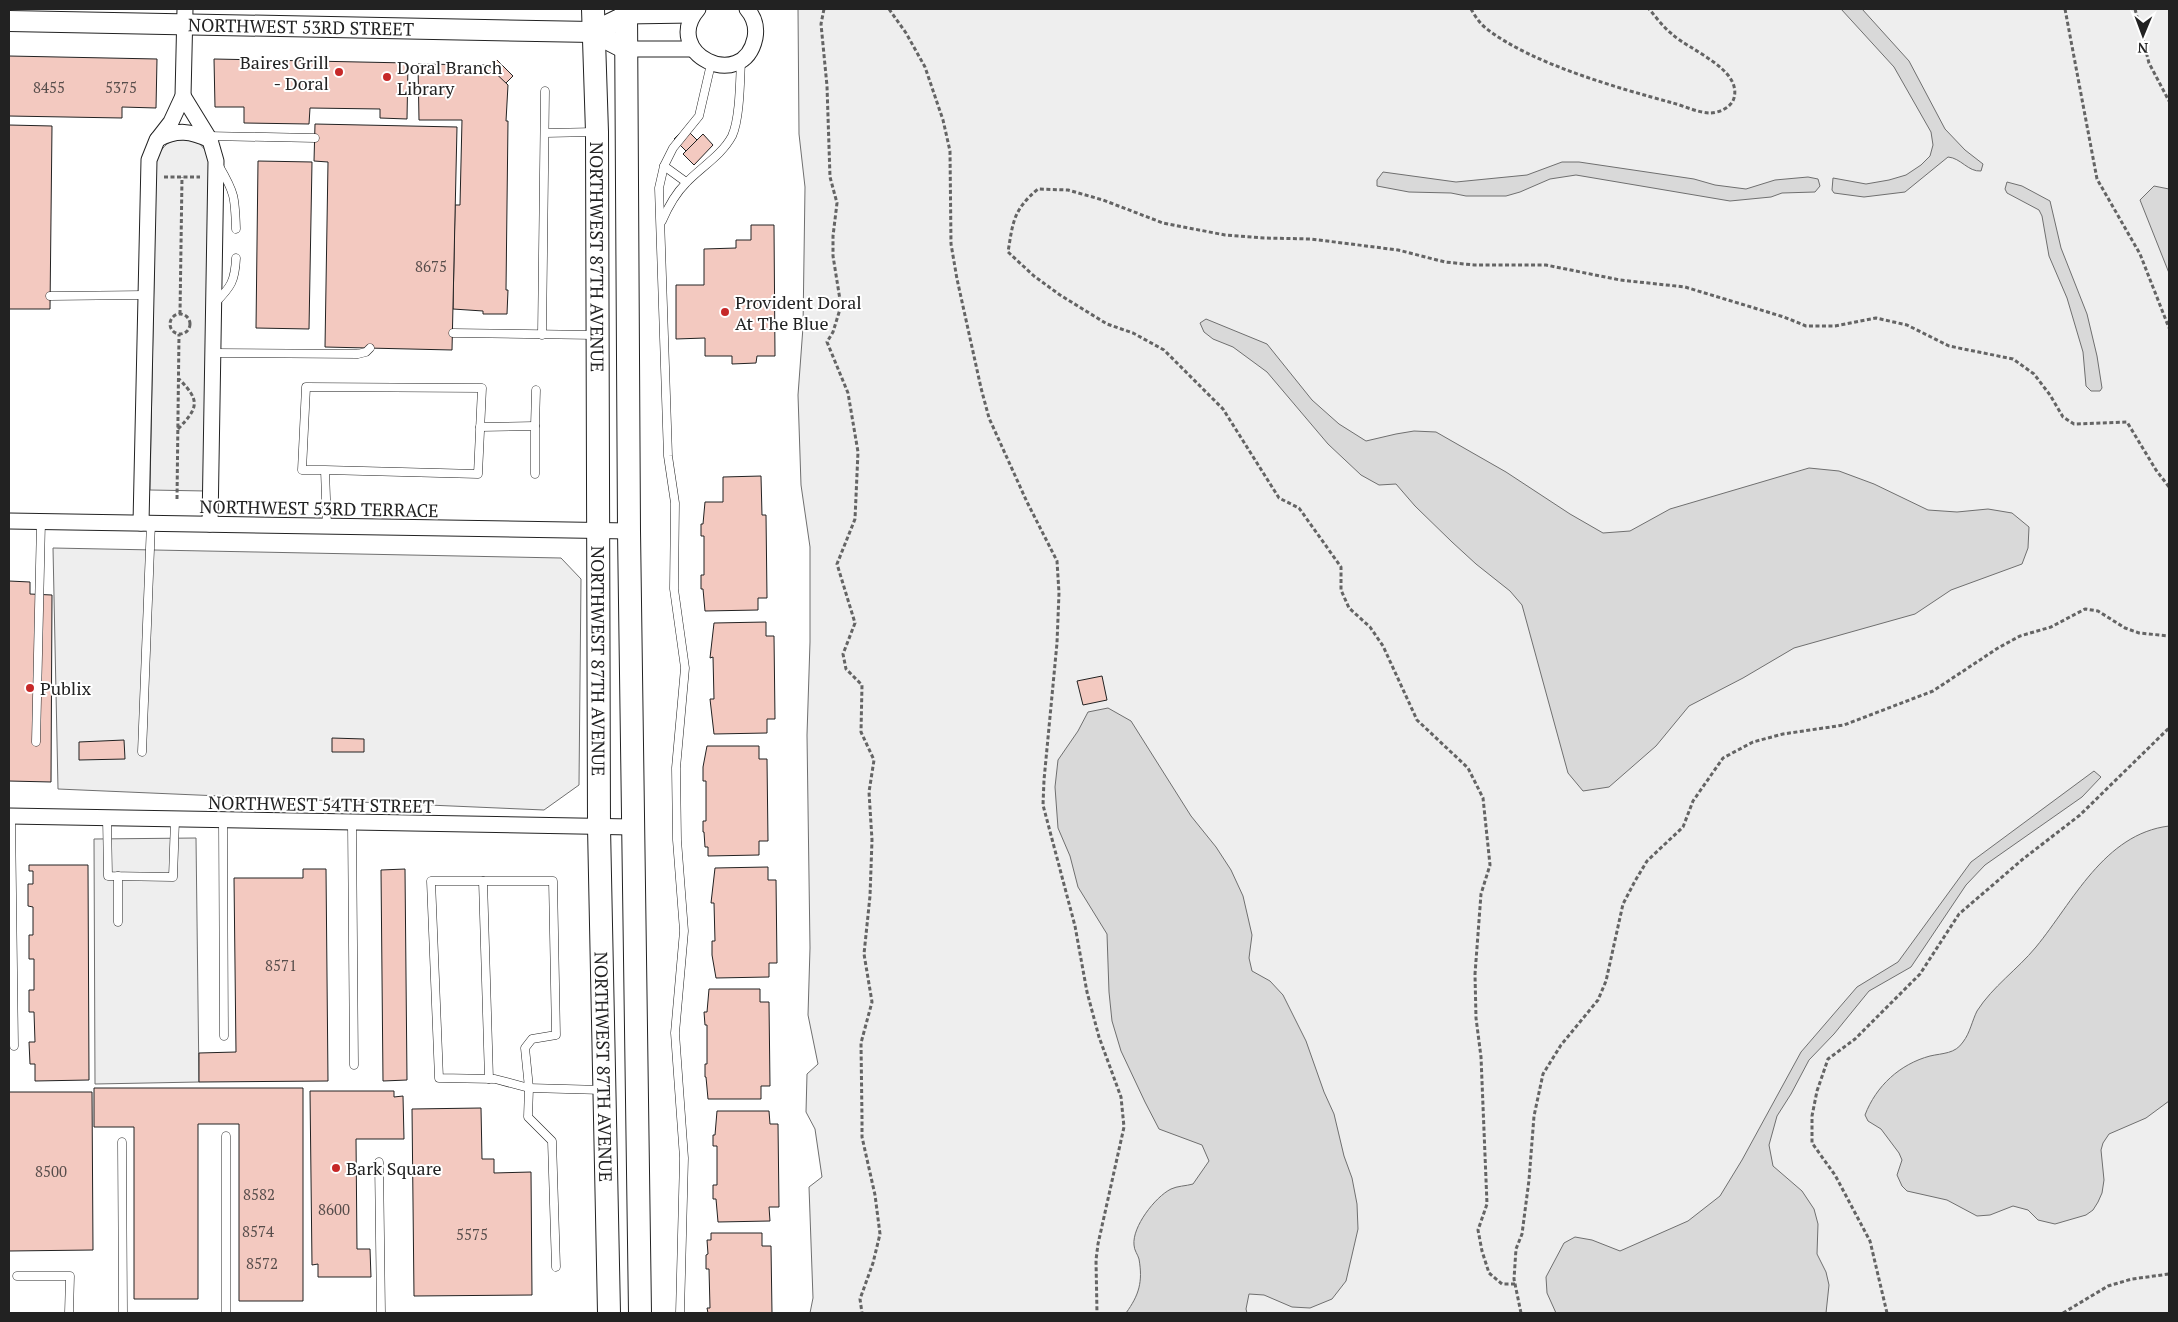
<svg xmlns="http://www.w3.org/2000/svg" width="2178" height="1322" viewBox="0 0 2178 1322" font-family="'PT Serif',serif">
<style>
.green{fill:#eee;stroke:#6f6f6f}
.water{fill:#d9d9d9;stroke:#6f6f6f}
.building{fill:#f3c9c0;stroke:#222}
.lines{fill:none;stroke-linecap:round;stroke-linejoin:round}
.service-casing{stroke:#222;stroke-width:9}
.minor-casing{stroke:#222;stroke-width:17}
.tertiary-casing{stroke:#222;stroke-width:22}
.secondary-casing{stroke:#222;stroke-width:24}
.path{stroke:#646464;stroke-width:3;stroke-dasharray:4 2.5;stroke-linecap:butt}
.service{stroke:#fff;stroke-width:8}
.minor{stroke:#fff;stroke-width:15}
.tertiary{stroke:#fff;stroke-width:20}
.secondary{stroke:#fff;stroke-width:22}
.poi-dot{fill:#c62828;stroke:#fff;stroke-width:2}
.labels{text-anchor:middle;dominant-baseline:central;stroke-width:4;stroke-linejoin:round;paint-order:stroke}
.number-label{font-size:15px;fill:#564c4a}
.street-label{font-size:18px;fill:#222;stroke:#fff}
.poi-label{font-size:18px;fill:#222;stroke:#fff;text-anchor:start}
</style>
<rect width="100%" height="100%" fill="#fff"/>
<g class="green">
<polygon points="798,9 2169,9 2169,1313 810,1313 813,1298 809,1187 822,1177 815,1129 806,1112 807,1074 818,1064 808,1015 810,948 807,735 810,642 810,547 801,485 798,395 803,327 805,187 799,134"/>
<path d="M177,138l20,3 12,13 -3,337 -56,-1 6,-331c5,-10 10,-16 21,-21z"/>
<polygon points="53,548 561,558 581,579 579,785 544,810 58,789"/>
<polygon points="196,838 199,1082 95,1084 94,839"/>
</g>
<g class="water">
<path d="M1841,9h21l47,52 36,68 20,21 18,14 -2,7c-13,1 -20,-13 -33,-14l-43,35 -41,5 -30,-4 -2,-3 1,-12 33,6 23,-4 17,-5 15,-10 9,-9 3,-11 -2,-13 -37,-65z"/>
<polygon points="1562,162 1579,162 1694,179 1715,185 1746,189 1775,180 1808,177 1818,179 1820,186 1815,192 1782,193 1771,197 1730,201 1576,175 1550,179 1520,192 1506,196 1466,196 1451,193 1409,192 1377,186 1377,180 1383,172 1456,182 1527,175"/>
<polygon points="2007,182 2022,186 2050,201 2061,248 2087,314 2097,356 2102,388 2100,391 2091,391 2086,386 2083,352 2067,298 2049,256 2042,216 2039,210 2007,193 2005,189"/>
<polygon points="2154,186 2169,189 2169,273 2140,200"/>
<polygon points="1206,319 1267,344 1312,400 1339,424 1366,441 1396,434 1414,431 1436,432 1506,472 1570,514 1603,533 1630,531 1670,509 1809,468 1839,471 1874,484 1928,510 1957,512 1988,509 2012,513 2029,527 2028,548 2022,564 1951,590 1915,614 1794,648 1743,678 1689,706 1656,746 1609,787 1583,791 1568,773 1522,605 1510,591 1476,564 1452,542 1415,506 1396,484 1379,485 1361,475 1328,444 1267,372 1233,347 1213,339 1204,332 1200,323"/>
<path d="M1108,708l23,13 60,95 25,31 15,23 12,26 9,39 -3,23 3,13 18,10 13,14 23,46 18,51 10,22 10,42 8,22 5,26 1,25 -12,52 -14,18 -22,9 -18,-1 -28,-12 -15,-1 -3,15 1,4h-121c13,-18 17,-31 13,-54 -1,-4 -5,-9 -5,-14 -2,-18 21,-48 37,-56 6,-3 15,-3 22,-5l16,-23 -7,-16 -43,-16 -14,-27 -24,-51 -9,-30 -3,-29 -2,-58 -29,-47 -8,-31 -12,-28 -3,-41 3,-27 20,-29 10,-19z"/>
<polygon points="2094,771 2101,777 2082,797 1985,865 1966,885 1911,967 1869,991 1834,1034 1809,1060 1791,1094 1777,1116 1769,1145 1773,1166 1802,1191 1814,1209 1818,1224 1817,1254 1826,1272 1829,1285 1826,1313 1556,1313 1547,1293 1546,1277 1564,1243 1575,1237 1592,1240 1620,1251 1688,1221 1720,1196 1742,1160 1801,1052 1857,987 1898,962 1971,862"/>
<path d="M2169,826v275l-23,17 -37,16 -6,9 -2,7 3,30 -2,13 -4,9 -5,8 -7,5 -31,9 -17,-4 -10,-10 -15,-4 -23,9 -13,1 -30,-16 -40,-9 -5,-5 -5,-11 5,-15 -3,-7 -18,-24 -13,-8 -3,-6c11,-29 35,-51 65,-59 13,-3 25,-2 33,-14 7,-9 9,-21 14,-31 16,-25 40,-41 59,-64 37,-45 68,-113 133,-121z"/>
</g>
<g class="building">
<polygon points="9,56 157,59 156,108 122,107 122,118 9,116"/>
<polygon points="214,59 408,63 407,119 380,118 380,109 310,108 309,124 244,123 244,107 215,107"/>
<polygon points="497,60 513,76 497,92 481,75"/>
<polygon points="418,64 487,65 508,85 506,121 508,121 506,290 508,290 507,314 483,314 483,311 453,309 455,205 460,205 462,120 419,120"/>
<polygon points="315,124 457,127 452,350 325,347 328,162 314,161"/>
<polygon points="9,125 52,126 50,309 9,309"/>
<polygon points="685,128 697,140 686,151 674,139"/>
<polygon points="703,134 713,145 694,165 683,154"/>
<polygon points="258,161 312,162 309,329 256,328"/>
<polygon points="751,225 774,225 775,356 757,356 756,363 732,364 732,356 705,356 705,338 676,339 676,285 704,285 704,249 736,248 736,240 751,240"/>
<polygon points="761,476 762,515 766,515 767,598 758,598 758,610 705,611 703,589 701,589 701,575 704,575 704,536 701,536 701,524 703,524 705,502 723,502 723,477"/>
<polygon points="9,581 30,582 30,594 52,595 51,782 9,781"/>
<polygon points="766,622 766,636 774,636 775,719 767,719 767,733 714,734 710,699 714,699 713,657 710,658 714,623"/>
<polygon points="1102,676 1107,700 1083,705 1077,681"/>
<polygon points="332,738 364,739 364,752 332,752"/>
<polygon points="124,740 125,759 79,760 79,742"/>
<polygon points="707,746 759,746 759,759 767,759 768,841 759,841 759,855 708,856 708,847 705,847 704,832 703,832 703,821 706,821 706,781 703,781 703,767"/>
<polygon points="29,865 88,865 89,1080 35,1081 35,1064 30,1064 29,1042 35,1042 34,1012 29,1012 29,990 34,990 34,959 29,959 29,935 33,935 33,907 28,906 28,884 33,884 33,871 29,871"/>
<polygon points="768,867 768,880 776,880 777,963 769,963 769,977 716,978 712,955 712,941 715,941 714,903 711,903 715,868"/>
<polygon points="303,869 326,869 328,1081 199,1082 199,1053 236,1052 234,878 303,878"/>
<polygon points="405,869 407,1080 383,1081 381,870"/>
<polygon points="709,989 760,989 760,1002 769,1002 770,1086 761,1086 761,1099 708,1099 706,1077 705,1077 705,1064 707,1064 707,1025 705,1025 704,1012 707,1012"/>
<polygon points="94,1088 303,1088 303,1301 239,1301 239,1124 198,1124 198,1299 134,1299 134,1127 94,1127"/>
<polygon points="310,1091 394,1091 394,1097 403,1096 404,1139 356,1139 357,1249 370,1249 371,1277 318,1277 318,1264 312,1265"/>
<polygon points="9,1092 92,1092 93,1250 9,1251"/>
<polygon points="481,1108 482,1159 494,1159 494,1173 531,1172 532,1295 414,1296 412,1109"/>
<polygon points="717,1111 769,1111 770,1124 778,1124 779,1207 769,1207 770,1221 718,1222 716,1199 713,1199 713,1185 717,1185 717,1146 713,1146 713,1135 715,1135"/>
<polygon points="711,1233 762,1233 762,1246 771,1246 772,1313 708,1313 707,1308 710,1308 709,1269 706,1269 706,1255 708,1254 707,1240 711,1240"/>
</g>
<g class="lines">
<defs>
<g id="service">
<polyline points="545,133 595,132"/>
<polyline points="208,136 315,138"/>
<path d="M219,166c16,27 16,32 17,63"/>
<polyline points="664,166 686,182"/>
<path d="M662,221c6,-14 13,-27 24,-38 14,-15 36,-28 46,-47 8,-17 8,-56 9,-76"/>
<polyline points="50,296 146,295"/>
<path d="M215,303c16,-16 20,-22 21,-45"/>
<polyline points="453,333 595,335"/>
<polyline points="542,335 545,91"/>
<polyline points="213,353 358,354 366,352 370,348"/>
<polyline points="535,426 536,390"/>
<polyline points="480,427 535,426 535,474"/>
<polyline points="325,470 478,474 482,388 306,387 302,470 325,470 327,527"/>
<polyline points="36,742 41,522"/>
<polyline points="142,752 151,523"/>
<polyline points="11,817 14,1046"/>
<polyline points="107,818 108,876 173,877 175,820"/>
<polyline points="223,821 224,1036"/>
<polyline points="352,824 354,1065"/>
<polygon points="431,881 553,881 556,1035 532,1039 525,1048 529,1088 495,1079 439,1078"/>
<polyline points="483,881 489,1079"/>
<polyline points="118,922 118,876"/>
<polyline points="122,1142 123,1313"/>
<polyline points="379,1162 381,1313"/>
<polyline points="556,1267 552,1141 528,1117 529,1088 603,1090"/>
<polyline points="17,1276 70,1276 69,1313"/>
<polyline points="226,1313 226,1136"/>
<polyline points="680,1313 684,1158 675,1033 684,931 677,840 676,768 685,668 674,589 675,503 668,456 659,188 664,166 673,148 699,116 711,64"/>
</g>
<g id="minor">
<path d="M698,9c-38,44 45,85 57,29 2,-11 -1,-21 -8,-29"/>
<polyline points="626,16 693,15"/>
<polyline points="626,49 693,49"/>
<polyline points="183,96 210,140 216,161 210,524"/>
<path d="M158,139c19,-10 33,-8 52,1"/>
<polyline points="9,521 629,531"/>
<polyline points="141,523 149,160 157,140 171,122 183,96 185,9"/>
<polyline points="9,816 632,827"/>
</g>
<g id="tertiary">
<path id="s1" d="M9,21l584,11 33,17"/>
<polyline points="593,32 626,16"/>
</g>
<g id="secondary">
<path id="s2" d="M593,9l4,123 2,695 10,486"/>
<polyline points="626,9 629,531 640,1313"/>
</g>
</defs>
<use href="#service" class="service-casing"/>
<use href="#minor" class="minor-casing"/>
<use href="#tertiary" class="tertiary-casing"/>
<use href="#secondary" class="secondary-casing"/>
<g class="path">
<polyline points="824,9 821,24 827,86 830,177 837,203 833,236 833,256 841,306 833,332 827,342 848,393 858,452 855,519 837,564 855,623 843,654 846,669 862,685 861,732 874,760 869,792 872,840 870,896 864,954 872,1002 861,1043 862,1119 862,1137 875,1195 880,1234 873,1263 860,1299 862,1313"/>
<polyline points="889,9 906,33 925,67 943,120 950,151 951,244 957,279 981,388 989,418 1027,502 1057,561 1059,593 1057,643 1044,780 1043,805 1075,926 1087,992 1099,1037 1121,1097 1124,1127 1098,1244 1096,1260 1097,1313"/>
<path d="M1471,9c4,7 9,15 16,20 45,35 131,59 186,74 11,3 26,10 37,10 9,0 22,-6 24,-15 8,-29 -45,-48 -62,-64 -9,-7 -16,-17 -23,-25"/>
<polyline points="2065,9 2097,179 2140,254 2169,328"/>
<polyline points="2135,9 2149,63 2169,101"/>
<polyline points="164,177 200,177"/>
<circle cx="180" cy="324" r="10"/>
<polyline points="180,314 182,177"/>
<path d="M178,429c20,-21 23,-28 1,-50"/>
<polyline points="177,499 179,334"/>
<path d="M1515,1284h-13l-13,-11 -7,-22 -4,-21 9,-26 -6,-147 -5,-39 -1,-44 6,-80 9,-29 -7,-67 -15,-30 -51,-48 -34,-74 -13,-19 -21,-19 -8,-18v-23l-42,-59 -20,-10 -56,-89 -59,-59 -31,-17 -26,-9 -47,-29 -26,-19 -26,-24c5,-30 5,-42 30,-63l30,1 35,10 60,23 62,12 39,3 47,1 87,11 47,12 29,3h72l74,15 65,7 99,30 22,9h29l41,-8 31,7 42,21 64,13 21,15 16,21 13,22 11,7 53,-2 29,48 13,17"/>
<polyline points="1521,1313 1514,1279 1516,1249 1522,1234 1529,1180 1534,1116 1543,1074 1561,1045 1598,1000 1606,981 1623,904 1635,881 1647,861 1683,827 1693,801 1723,758 1753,742 1783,734 1844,725 1933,691 1998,648 2020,636 2051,627 2085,609 2098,611 2125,628 2139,633 2169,636"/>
<polyline points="1887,1313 1870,1241 1835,1175 1812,1143 1812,1116 1817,1091 1828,1059 1855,1039 1920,974 1959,914 2023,859 2080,815 2169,728"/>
<polyline points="2063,1313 2108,1286 2132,1279 2169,1274"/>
</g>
<use href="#service" class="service"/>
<use href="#minor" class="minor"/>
<use href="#tertiary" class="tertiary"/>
<use href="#secondary" class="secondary"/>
</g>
<g class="poi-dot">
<circle cx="339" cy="72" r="5"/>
<circle cx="387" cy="77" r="5"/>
<circle cx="725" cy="312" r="5"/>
<circle cx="30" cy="688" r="5"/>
<circle cx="336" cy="1168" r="5"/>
</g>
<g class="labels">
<g class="number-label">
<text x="49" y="87">8455</text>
<text x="121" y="87">5375</text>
<text x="431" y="266">8675</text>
<text x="281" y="965">8571</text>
<text x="51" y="1171">8500</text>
<text x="259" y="1194">8582</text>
<text x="334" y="1209">8600</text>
<text x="258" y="1231">8574</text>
<text x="472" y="1234">5575</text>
<text x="262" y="1263">8572</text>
</g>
<g class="street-label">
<text stroke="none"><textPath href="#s1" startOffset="292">NORTHWEST 53RD STREET</textPath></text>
<text stroke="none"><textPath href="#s2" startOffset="248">NORTHWEST 87TH AVENUE</textPath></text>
<text transform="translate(319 508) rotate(1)">NORTHWEST 53RD TERRACE</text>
<text stroke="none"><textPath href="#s2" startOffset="652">NORTHWEST 87TH AVENUE</textPath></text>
<text transform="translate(321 804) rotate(1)">NORTHWEST 54TH STREET</text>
<text stroke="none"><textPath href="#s2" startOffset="1058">NORTHWEST 87TH AVENUE</textPath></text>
</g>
<g class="poi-label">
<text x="329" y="62" text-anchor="end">Baires Grill<tspan x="329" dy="21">- Doral</tspan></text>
<text x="397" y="67">Doral Branch<tspan x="397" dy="21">Library</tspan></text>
<text x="735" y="302">Provident Doral<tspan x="735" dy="21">At The Blue</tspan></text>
<text x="40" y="688">Publix</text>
<text x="346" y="1168">Bark Square</text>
</g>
</g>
<rect width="2178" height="1322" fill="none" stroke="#222222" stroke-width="20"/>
<g transform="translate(2143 35) rotate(181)" stroke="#ffffff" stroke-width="4" paint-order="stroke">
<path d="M0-4L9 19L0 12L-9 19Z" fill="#222222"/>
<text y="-8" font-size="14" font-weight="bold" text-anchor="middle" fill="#222222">N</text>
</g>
</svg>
